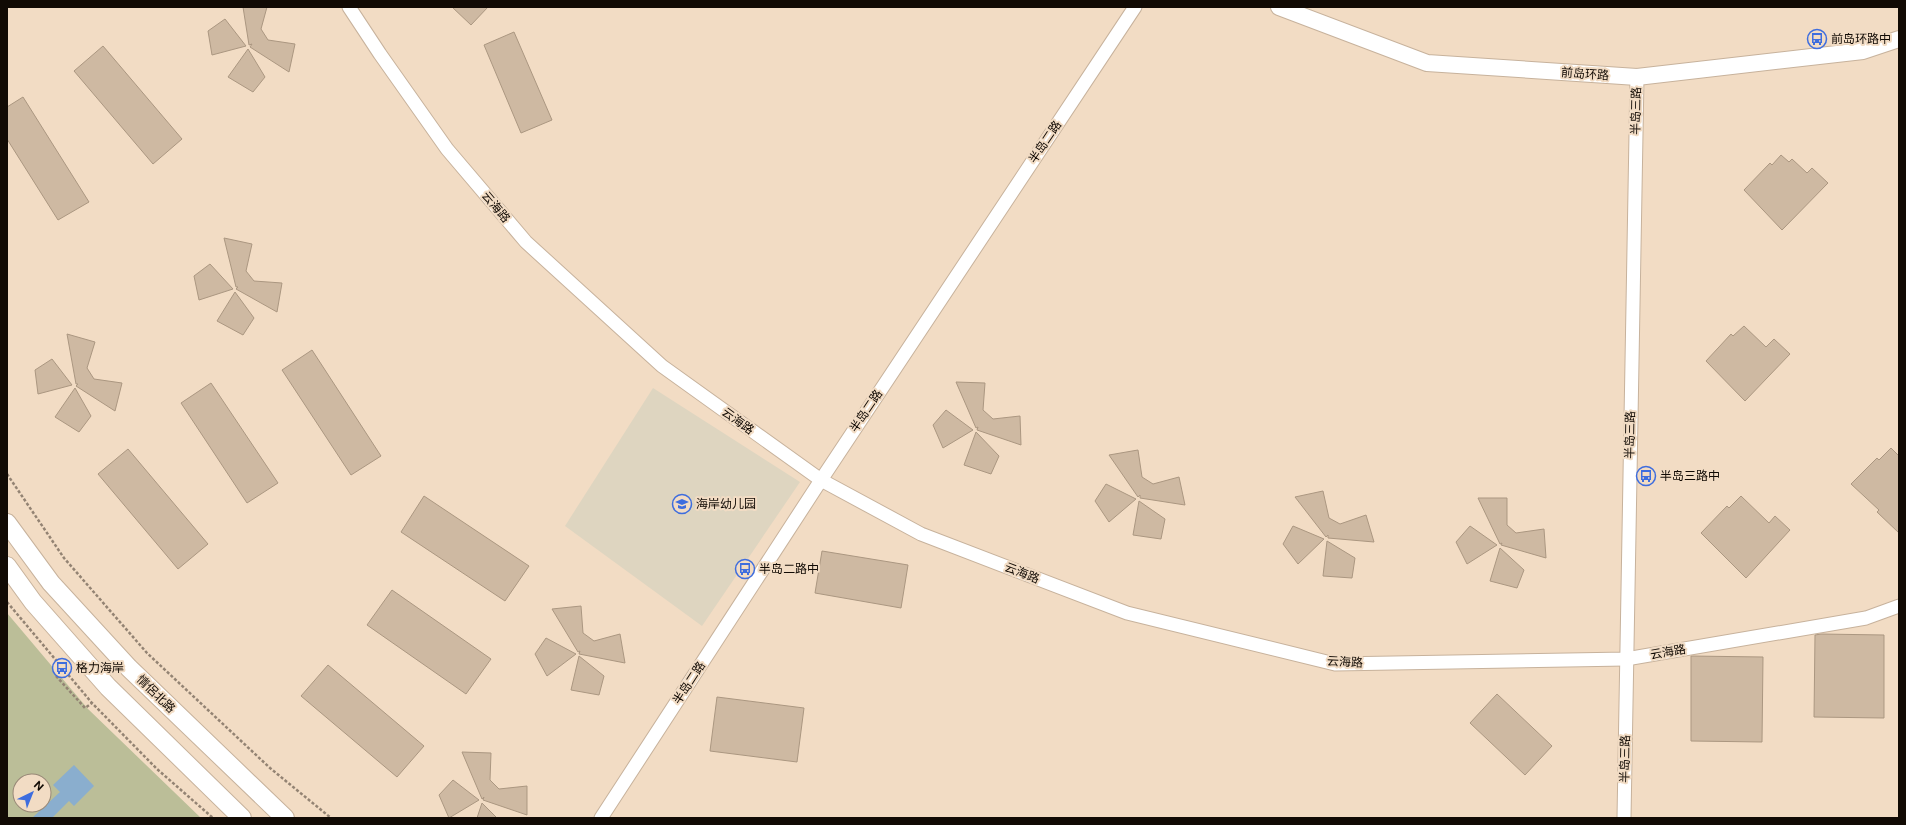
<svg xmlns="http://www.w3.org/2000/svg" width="1906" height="825" viewBox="0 0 1906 825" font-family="'Public Sans','Noto Sans SC',sans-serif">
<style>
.education{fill:#ded5c0}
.green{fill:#bbbe98;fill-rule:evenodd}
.water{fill:#8aaece}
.building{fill:#ceb9a2;stroke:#ab9781}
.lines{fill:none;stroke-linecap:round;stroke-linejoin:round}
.minor-casing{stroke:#c7b29c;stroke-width:15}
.tertiary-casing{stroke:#c7b29c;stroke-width:18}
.secondary-casing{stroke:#c7b29c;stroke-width:20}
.path{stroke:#938373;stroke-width:2.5;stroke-dasharray:3 2;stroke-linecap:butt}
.minor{stroke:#fff;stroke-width:13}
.tertiary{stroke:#fff;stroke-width:16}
.secondary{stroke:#fff;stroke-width:18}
.labels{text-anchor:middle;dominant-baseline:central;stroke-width:4;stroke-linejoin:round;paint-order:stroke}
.poi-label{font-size:12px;fill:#110a04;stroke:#f2dcc4;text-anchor:start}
.street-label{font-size:12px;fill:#110a04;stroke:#f2dcc4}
</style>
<rect width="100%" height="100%" fill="#f2dcc4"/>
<polygon class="education" points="653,388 800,482 702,626 565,526"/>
<path class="green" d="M7,613l81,96 113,109h-194zM20,781h24v24h-24z"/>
<polygon class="water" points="74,765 94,786 74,806 69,801 52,818 32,818 60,792 53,785"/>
<g class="building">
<polygon points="243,7 267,7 261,29 268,40 295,44 289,72 250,47 252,44 249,45"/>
<polygon points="452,7 488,7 471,25"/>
<polygon points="225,19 246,46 212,55 208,31"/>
<polygon points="514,32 552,120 521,133 484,45"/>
<polygon points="103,46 182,139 153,164 74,71"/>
<polygon points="248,49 265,77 253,92 228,77"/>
<polygon points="23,97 89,202 58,220 7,139 7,107"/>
<polygon points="1781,155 1789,162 1792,159 1807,173 1812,168 1828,183 1782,230 1744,190 1770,163 1772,165"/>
<polygon points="224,238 252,244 246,271 254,281 282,283 277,312 236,289 238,287 236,287"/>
<polygon points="210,264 233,289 199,300 194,276"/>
<polygon points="235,292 254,318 243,335 217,321"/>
<polygon points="1744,326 1766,347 1774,339 1790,354 1745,401 1706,361 1731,334 1733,336"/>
<polygon points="67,334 95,342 87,368 94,379 122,383 115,411 76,386 78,384 76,384"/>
<polygon points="312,350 381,456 351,475 282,370"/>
<polygon points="52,359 72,385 38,394 35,370"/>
<polygon points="956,382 985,383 983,410 993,419 1020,416 1021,445 977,430 978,427 976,428"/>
<polygon points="211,383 278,483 247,503 181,403"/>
<polygon points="75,388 91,416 79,432 55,417"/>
<polygon points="946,410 973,430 943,448 933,425"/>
<polygon points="976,432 999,456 991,474 964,465"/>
<polygon points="1891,448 1899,456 1899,533 1877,512 1879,510 1851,484 1877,458 1879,460"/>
<polygon points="128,449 208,544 178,569 98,474"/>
<polygon points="1138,450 1142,477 1153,484 1179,477 1185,505 1140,498 1140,495 1138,497 1109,455"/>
<polygon points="1106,484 1136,499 1109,522 1095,501"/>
<polygon points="1323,491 1329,518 1340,524 1366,515 1374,542 1328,538 1328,535 1326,537 1295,497"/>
<polygon points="424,496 529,566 505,601 401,532"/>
<polygon points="1741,496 1769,523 1775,516 1790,530 1746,578 1701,533 1727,506 1729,508"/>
<polygon points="1478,498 1507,498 1507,525 1516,533 1544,529 1546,558 1501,545 1502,543 1500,544"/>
<polygon points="1139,501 1165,519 1161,539 1133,535"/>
<polygon points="1293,526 1324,539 1298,564 1283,544"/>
<polygon points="1470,526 1497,545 1467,564 1456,542"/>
<polygon points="1327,541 1355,558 1352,578 1323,576"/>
<polygon points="1500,548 1524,570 1517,588 1490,581"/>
<polygon points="822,551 908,565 901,608 815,593"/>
<polygon points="392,590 491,659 466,694 367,625"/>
<polygon points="581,606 583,633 594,641 620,634 625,663 579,654 580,651 578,652 552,609"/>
<polygon points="1821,634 1884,635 1884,718 1814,717 1815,635"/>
<polygon points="546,638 576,654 547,676 535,654"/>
<polygon points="579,656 604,676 599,695 571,690"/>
<polygon points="1691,656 1763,657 1762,742 1691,741"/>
<polygon points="328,665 424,746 397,777 301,696"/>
<polygon points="1497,694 1552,746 1525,775 1470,723"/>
<polygon points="717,697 804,708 797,762 710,751"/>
<polygon points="462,752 491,753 490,780 499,789 527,786 527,815 483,800 484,797 482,799"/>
<polygon points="453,780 479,800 449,818 439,795"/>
<polygon points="482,803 497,818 477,818"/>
</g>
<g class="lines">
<defs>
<g id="minor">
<polyline points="349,7 380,54 447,149 526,242 662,366 821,480 921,534 1127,613 1335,664 1626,659 1866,618 1899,606"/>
<polyline points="601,818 821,480 1135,7"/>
<polyline points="1624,818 1637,77"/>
</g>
<polyline id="tertiary" points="1279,7 1427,63 1637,77 1863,51 1899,39"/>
<g id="secondary">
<polyline points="7,523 51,583 129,668 285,818"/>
<polyline points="7,566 33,602 108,687 242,818"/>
</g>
</defs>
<use href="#minor" class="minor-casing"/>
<use href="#tertiary" class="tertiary-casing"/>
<use href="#secondary" class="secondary-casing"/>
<g class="path">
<polyline points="7,474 64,558 147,653 270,768 331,818"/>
<polyline points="7,602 92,703 157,769 213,818"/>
<polyline points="56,676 85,708 92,703"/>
</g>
<use href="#minor" class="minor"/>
<use href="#tertiary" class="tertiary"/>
<use href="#secondary" class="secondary"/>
</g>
<defs>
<symbol id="bus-ring" viewBox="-11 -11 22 22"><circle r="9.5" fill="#f2dcc4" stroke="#3e6dde" stroke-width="1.5"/><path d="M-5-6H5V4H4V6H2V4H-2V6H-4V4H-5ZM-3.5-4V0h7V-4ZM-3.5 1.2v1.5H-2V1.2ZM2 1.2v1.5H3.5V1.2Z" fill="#3e6dde"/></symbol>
<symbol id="school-ring" viewBox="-11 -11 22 22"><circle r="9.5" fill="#f2dcc4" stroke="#3e6dde" stroke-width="1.5"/><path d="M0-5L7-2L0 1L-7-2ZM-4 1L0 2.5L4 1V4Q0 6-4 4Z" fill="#3e6dde"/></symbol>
</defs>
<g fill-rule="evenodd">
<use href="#bus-ring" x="1806" y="28" width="22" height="22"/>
<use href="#bus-ring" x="1635" y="465" width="22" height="22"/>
<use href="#school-ring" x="671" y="493" width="22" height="22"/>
<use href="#bus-ring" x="734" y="558" width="22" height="22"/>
<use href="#bus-ring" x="51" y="657" width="22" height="22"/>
</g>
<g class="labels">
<g class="poi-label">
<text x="1831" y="39">前岛环路中</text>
<text x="1660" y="476">半岛三路中</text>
<text x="696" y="504">海岸幼儿园</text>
<text x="759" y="569">半岛二路中</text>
<text x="76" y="668">格力海岸</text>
</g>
<g class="street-label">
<text transform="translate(1585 74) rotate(4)">前岛环路</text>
<text transform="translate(1636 111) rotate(-89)">半岛三路</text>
<text transform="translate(1045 142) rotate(-56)">半岛二路</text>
<text transform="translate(496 207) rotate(50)">云海路</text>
<text transform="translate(866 411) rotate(-56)">半岛二路</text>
<text transform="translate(738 421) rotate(36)">云海路</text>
<text transform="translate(1630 435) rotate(-89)">半岛三路</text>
<text transform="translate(1022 573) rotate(21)">云海路</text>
<text transform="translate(1668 652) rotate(-10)">云海路</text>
<text transform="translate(1345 662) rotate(3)">云海路</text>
<text transform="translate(689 683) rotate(-57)">半岛二路</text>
<text transform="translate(156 694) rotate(44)">情侶北路</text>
<text transform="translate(1625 759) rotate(-89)">半岛三路</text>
</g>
</g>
<rect width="1906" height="825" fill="none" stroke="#110a04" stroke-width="16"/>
<g transform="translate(32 793) rotate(43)"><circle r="19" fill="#f2dcc4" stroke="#988877"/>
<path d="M0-3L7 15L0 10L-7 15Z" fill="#3e6dde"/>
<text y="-6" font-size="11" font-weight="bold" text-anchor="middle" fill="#110a04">N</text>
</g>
</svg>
